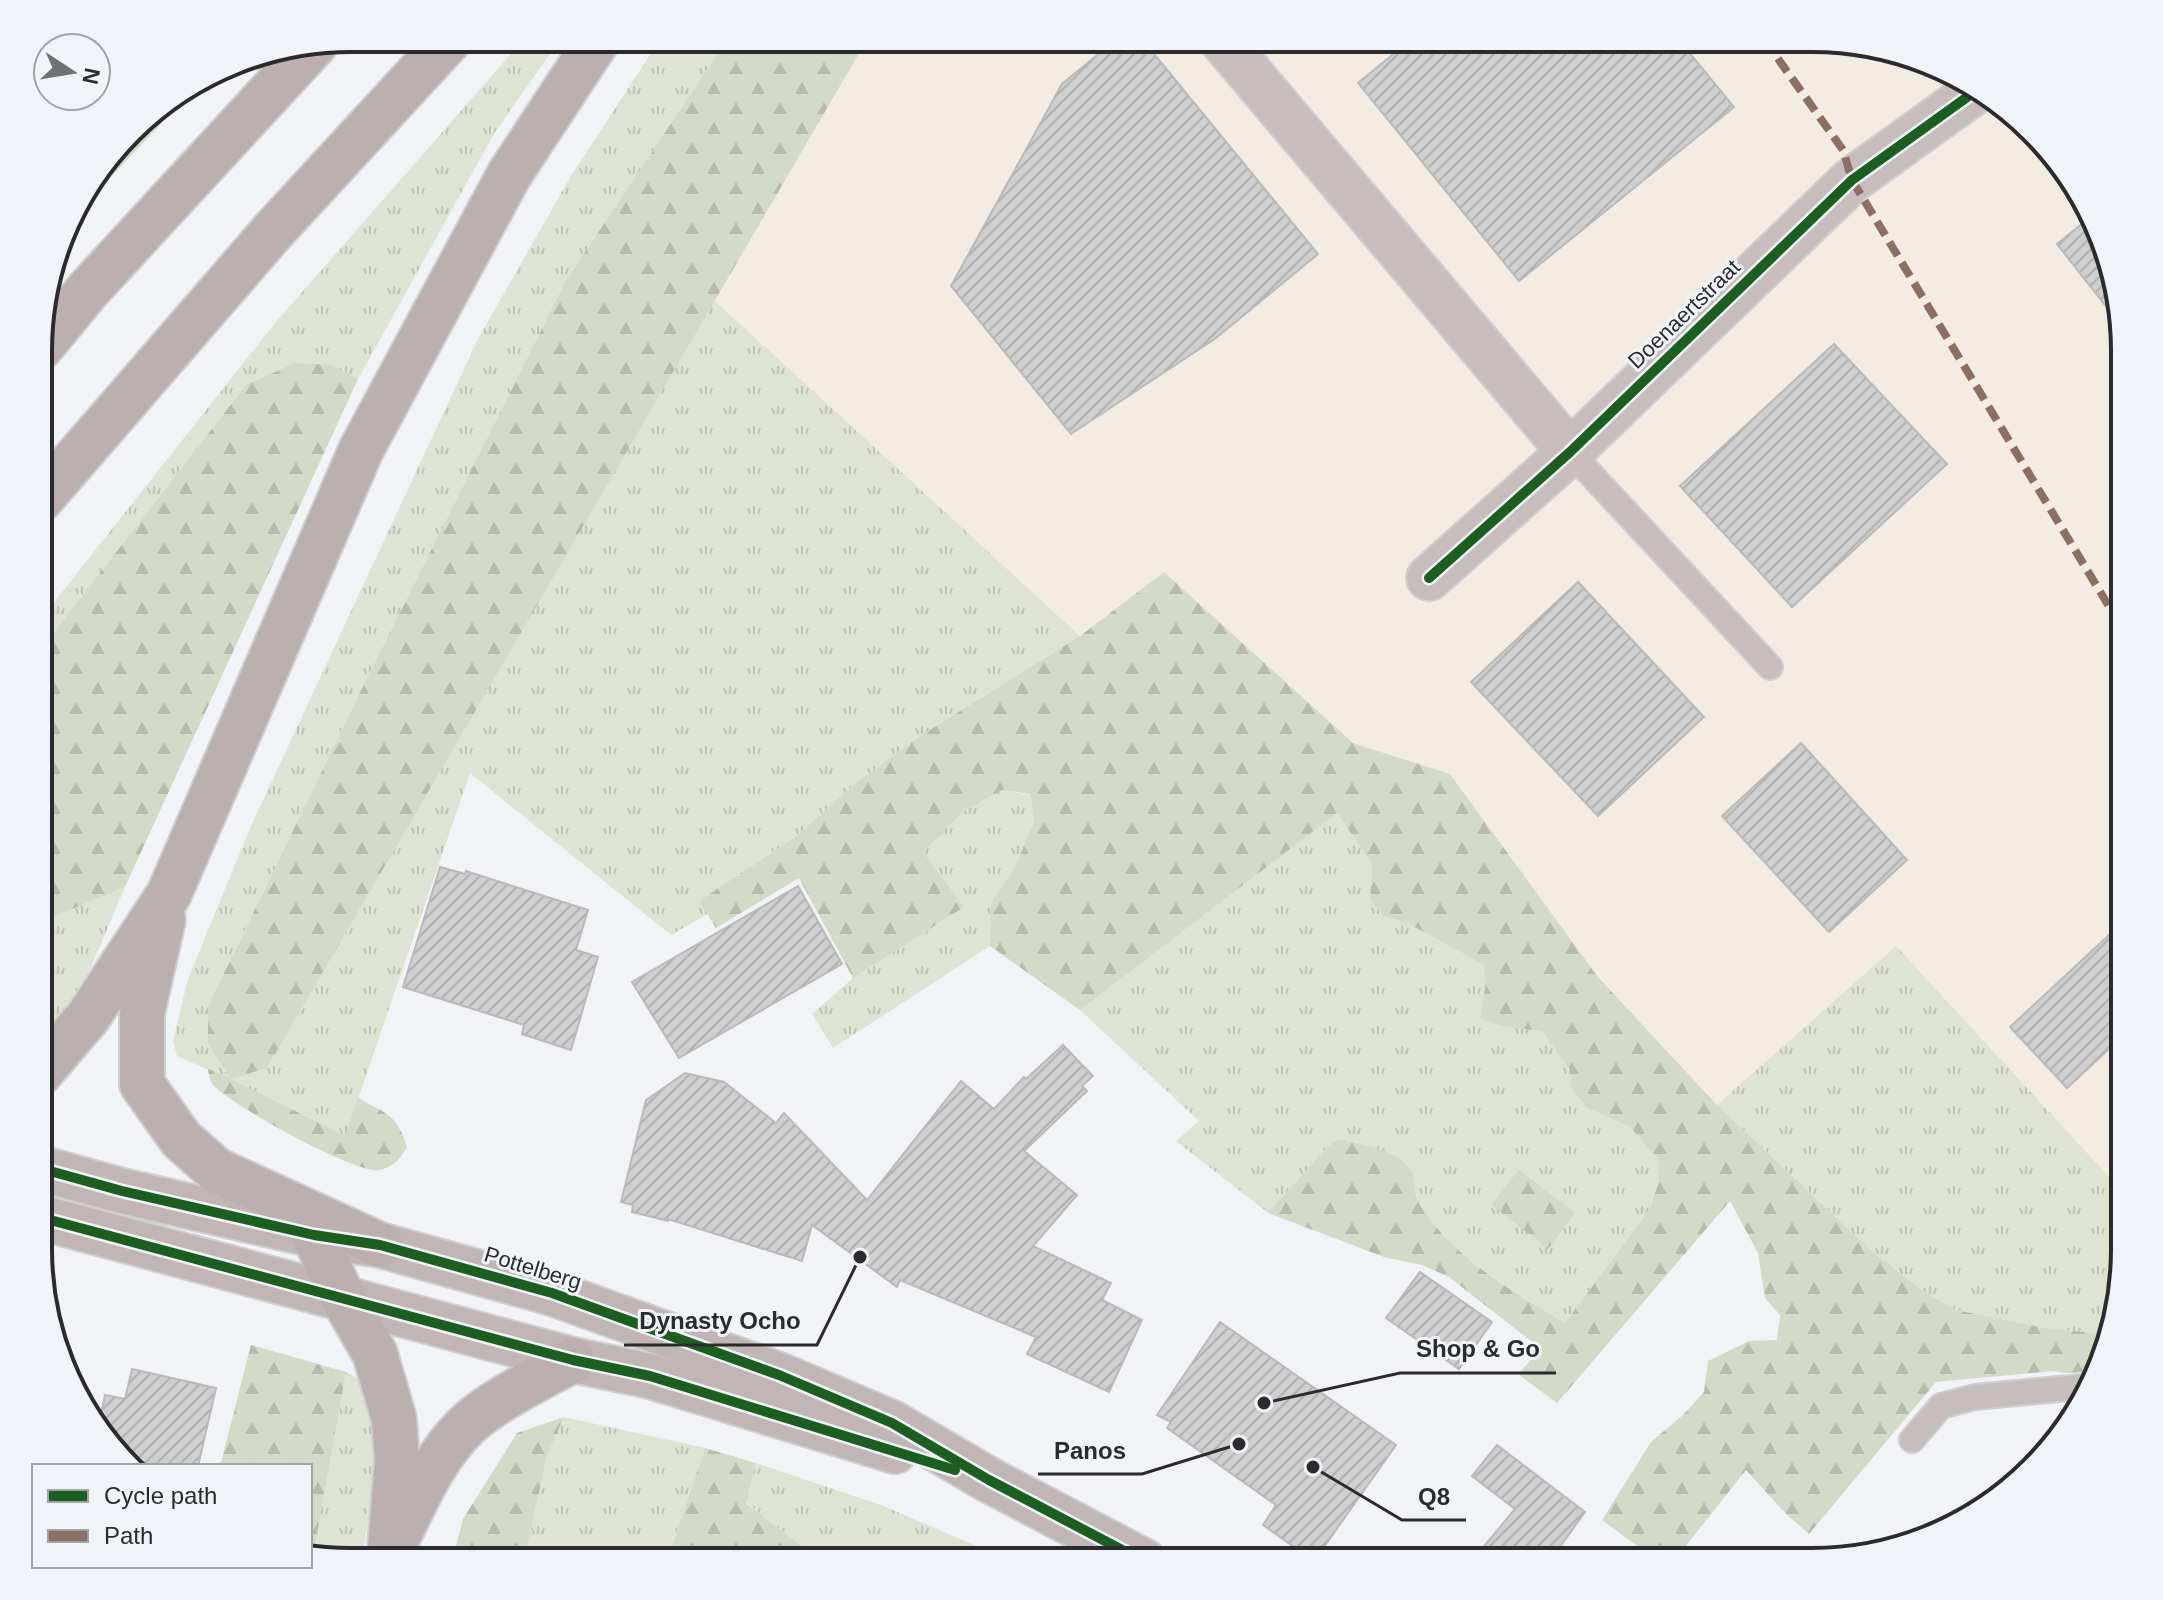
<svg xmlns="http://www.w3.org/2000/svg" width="2163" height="1600" viewBox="0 0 2163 1600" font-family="Helvetica,sans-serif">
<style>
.industrial{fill:#f4ece3}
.grass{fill:url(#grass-tufts)}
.forest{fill:url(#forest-firs)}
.building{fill:url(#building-hatch);stroke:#b9b9ba;stroke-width:2}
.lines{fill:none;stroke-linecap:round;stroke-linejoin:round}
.service-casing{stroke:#cecfd1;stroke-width:28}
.minor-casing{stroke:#cecfd1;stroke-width:48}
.primary-casing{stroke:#cecfd1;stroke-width:48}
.motorway-casing{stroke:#cecfd1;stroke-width:48}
.service{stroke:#c8bdbd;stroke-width:24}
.minor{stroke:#c8bdbd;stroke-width:44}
.primary{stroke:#c1b5b5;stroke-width:44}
.motorway{stroke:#bcafb0;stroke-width:44}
.quiet{stroke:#8d6e63;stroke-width:8;stroke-dasharray:16 8;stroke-linecap:butt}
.cycleway-casing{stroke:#f0f3f7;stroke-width:15}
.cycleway{stroke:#1b5e20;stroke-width:10}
.labels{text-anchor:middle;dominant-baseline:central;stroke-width:6;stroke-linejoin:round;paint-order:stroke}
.street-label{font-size:22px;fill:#2b2b2d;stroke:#f0f3f7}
.rim{fill:none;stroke:#2b2b2d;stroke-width:4}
.leader{fill:none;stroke:#2b2b2d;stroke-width:3}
.callout-dot{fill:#2b2b2d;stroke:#f0f3f7;stroke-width:3}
.callout-label{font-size:24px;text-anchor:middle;font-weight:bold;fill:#2b2b2d;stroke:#f0f3f7;stroke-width:6;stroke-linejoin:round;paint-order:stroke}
</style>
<defs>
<pattern id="grass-tufts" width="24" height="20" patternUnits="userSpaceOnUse" patternTransform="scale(2)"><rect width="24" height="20" fill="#dee3d3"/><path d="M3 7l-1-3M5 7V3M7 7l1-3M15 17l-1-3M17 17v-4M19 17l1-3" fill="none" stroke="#bfc3b5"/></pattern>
<pattern id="forest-firs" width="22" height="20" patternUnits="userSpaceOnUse" patternTransform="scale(2)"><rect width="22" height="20" fill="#d4dac8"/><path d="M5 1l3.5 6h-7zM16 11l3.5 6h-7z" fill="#b6bbac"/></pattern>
<pattern id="building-hatch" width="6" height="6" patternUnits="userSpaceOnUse" patternTransform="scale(2)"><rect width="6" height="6" fill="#cfcfd0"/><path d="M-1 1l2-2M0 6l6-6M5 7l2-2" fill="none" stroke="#b2b2b3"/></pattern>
</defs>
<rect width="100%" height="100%" fill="#f1f3f6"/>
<polygon class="industrial" points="868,38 1832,39 1931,62 2018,115 2093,213 2125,351 2124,1193 1896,946 1717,1105 1598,977 1450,774 1353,743 1164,572 1080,636 714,300"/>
<g class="grass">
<polygon points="525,38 561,38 495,132 358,379 331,365 246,385 40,650 40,620 275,323"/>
<polygon points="661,38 728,38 565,282 367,678 208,1006 208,1044 230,1079 267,1068 714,300 1080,636 917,738 853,785 798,835 699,901 708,914 671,935 470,773 345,1137 230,1079 177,1056 173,1041 188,979 251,826 478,339 571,176"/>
<polygon points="1002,790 1030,795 1034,822 1014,869 991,902 990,946 833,1048 812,1014 853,978 964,907 922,852 964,811"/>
<path d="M1336,812l36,52 -2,36 13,16 24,7 77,42 1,22 -5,31 62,13 28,39 1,18 16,20 43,19 29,34 -1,22 -7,24 -86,116c-45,-28 -129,-75 -148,-127 -3,-8 -4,-17 -5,-24l-88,-22 -56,63 -92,-72 23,-20 -119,-111z"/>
<polygon points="125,887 76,1002 39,1046 39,923"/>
<polygon points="1896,946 2124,1193 2124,1270 2109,1335 2040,1327 1956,1310 1922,1290 1873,1252 1717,1105"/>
<polygon points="346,1372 371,1387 377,1461 362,1561 331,1561 313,1557"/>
<polygon points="564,1417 705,1448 667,1561 524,1561 547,1456"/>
<polygon points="756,1463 881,1505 1014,1562 813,1562 806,1550 746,1502"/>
</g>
<g class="forest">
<path d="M728,38h140l-601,1030 -36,11 114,57 13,-38c30,17 38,15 49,49 -7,12 -13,20 -28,23 -24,4 -146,-64 -165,-84 -4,-4 -5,-10 -6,-17l21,8 -21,-33v-38l159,-328 198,-396z"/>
<polygon points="198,85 72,218 80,195 145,115"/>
<polygon points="295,363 331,365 358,379 125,887 39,923 40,650 246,385"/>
<path d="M1164,572l189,171 97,31 148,203 119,128 156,147 49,38 34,20 84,17 69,8 -9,36 -33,2 -14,-2 -117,11 -127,152 -23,-20 -40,-44 -73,92h-14l-57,-42 49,-78 33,-28 20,-22 4,-31 41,-20 28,-1 3,-25 -15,-17 -7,-45 -28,-52 -173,202 -39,-29 23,-25 -92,-72 -27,-12 -38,-8 -116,-44 56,-63 14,-11c23,5 59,10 73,32 4,6 3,16 5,24 4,10 13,23 20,32 34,40 84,69 129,96l86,-116 7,-24 1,-22 -29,-34 -43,-19 -16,-20 -1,-18 -28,-39 -40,-5 -22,-8 5,-31 -1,-22 -77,-42 -24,-7 -13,-16 2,-36 -35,-51 -257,197 -90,-64 1,-44 23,-33 20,-47 -4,-28 -28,-4 -38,21 -41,41 41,55 -111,71 -54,-100 -83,50 -17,-27 99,-66 55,-50 64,-47 163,-102z"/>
<polygon points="1519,1170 1575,1213 1548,1249 1491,1204"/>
<polygon points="251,1345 346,1372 313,1557 310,1556 310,1466 220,1466"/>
<polygon points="564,1417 547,1456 524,1561 452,1561 463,1519 517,1433"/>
<polygon points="705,1448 756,1463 746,1503 807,1550 813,1562 667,1561"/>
</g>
<g class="building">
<polygon points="1118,38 1141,38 1318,254 1216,338 1071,434 951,286 1062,84"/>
<polygon points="1413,38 1678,39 1734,107 1519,281 1358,83"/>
<polygon points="2093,215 2101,246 2119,323 2057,244"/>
<polygon points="1834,344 1947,464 1792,607 1680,486"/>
<polygon points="1578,582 1704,717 1598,816 1471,682"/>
<polygon points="1801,743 1907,860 1829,932 1722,816"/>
<polygon points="440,867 465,874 466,871 588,910 576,950 598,957 571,1050 522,1034 524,1025 403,987"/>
<polygon points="798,886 842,964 679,1058 632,982"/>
<polygon points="2125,920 2124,1035 2067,1088 2010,1027"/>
<polygon points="1063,1045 1093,1076 1082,1086 1087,1091 1024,1151 1077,1195 1033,1246 1111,1283 1102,1300 1142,1320 1109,1392 1027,1354 1036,1337 900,1280 897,1287 812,1225 802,1261 668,1219 668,1221 632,1212 633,1205 621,1202 646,1100 685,1073 724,1082 776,1123 784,1113 867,1200 961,1081 994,1109 1024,1077 1026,1079"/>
<polygon points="1420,1272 1492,1322 1459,1369 1386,1318"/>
<polygon points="1220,1322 1396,1445 1314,1561 1263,1525 1276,1505 1167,1428 1171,1422 1157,1415"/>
<polygon points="132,1369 216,1388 198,1466 131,1466 99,1425 105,1395 125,1399"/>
<polygon points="1497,1445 1585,1512 1549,1562 1471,1562 1515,1509 1472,1476"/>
</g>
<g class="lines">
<defs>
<g id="service">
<polyline points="1570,452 1770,667"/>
<polyline points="1912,1440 1941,1406 1975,1397 2091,1386"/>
</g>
<g id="minor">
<polyline points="1220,38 1570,452"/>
<polyline points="1429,578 1570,452 1852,180 1977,90"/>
</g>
<g id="primary">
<polyline points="39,1168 122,1191 314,1235 380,1245 552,1293 779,1375 892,1423 989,1480 1145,1562"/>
<polyline points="39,1217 573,1360 650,1376 895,1451"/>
</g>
<g id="motorway">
<polyline points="41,347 88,290 315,44"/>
<polyline points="40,500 273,231 451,38"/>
<polyline points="163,920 142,1013 142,1084 181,1139 216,1170 380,1245"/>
<polyline points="39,1074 88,1017 169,894 361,450 509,175 599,38"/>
<polyline points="314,1235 343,1298 375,1354 394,1419 397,1460 389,1561"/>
<path d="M400,1533c18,-37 36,-78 66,-107 24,-24 76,-49 107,-66"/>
</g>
</defs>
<use href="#service" class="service-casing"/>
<use href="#minor" class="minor-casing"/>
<use href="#primary" class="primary-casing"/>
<use href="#motorway" class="motorway-casing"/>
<use href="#service" class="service"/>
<use href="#minor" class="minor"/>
<use href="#primary" class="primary"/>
<use href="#motorway" class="motorway"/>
<polyline class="quiet" points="1764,39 1843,150 1852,180 2125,633"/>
<defs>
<g id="cycleway">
<polyline points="1429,578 1570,452 1852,180 1977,90"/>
<polyline points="39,1168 122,1191 314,1235 380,1245 552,1293 779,1375 892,1423 989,1480 1145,1562"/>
<polyline points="39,1217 573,1360 650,1376 955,1470"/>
</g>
</defs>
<use href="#cycleway" class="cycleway-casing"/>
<use href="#cycleway" class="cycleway"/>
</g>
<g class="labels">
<g class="street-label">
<text transform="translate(1684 314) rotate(-44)">Doenaertstraat</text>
<text transform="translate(533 1268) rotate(17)">Pottelberg</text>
</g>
</g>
<path d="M0 0H2163V1600H0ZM351 52H1812A299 299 0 0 1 2111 351V1249A299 299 0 0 1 1812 1548H351A299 299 0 0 1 52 1249V351A299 299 0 0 1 351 52Z" fill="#f0f3f7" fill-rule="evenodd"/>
<path class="rim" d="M351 52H1812A299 299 0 0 1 2111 351V1249A299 299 0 0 1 1812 1548H351A299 299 0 0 1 52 1249V351A299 299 0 0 1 351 52Z"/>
<path class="leader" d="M860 1257L817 1345H624M1264 1403L1400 1373H1556M1239 1444L1142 1474H1038M1313 1467L1402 1520H1466"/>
<g class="callout-dot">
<circle cx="860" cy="1257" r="8"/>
<circle cx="1264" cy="1403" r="8"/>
<circle cx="1239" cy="1444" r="8"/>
<circle cx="1313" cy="1467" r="8"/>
</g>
<g class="callout-label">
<text x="720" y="1329">Dynasty Ocho</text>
<text x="1478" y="1357">Shop &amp; Go</text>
<text x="1090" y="1459">Panos</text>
<text x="1434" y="1505">Q8</text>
</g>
<rect x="32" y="1464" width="280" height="104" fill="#f0f3f7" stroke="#a1a3a6" stroke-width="2"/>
<rect x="48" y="1490" width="40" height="12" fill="#1b5e20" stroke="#a1a3a6" stroke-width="2"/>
<text x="104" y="1504" font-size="24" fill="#2b2b2d">Cycle path</text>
<rect x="48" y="1530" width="40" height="12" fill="#8d6e63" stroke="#a1a3a6" stroke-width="2"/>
<text x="104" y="1544" font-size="24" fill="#2b2b2d">Path</text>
<g transform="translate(72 72) rotate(102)"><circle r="38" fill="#f0f3f7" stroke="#a1a3a6" stroke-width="2"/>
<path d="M0-6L14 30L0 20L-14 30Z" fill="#707173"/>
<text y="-12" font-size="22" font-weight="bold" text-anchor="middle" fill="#2b2b2d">N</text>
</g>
</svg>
